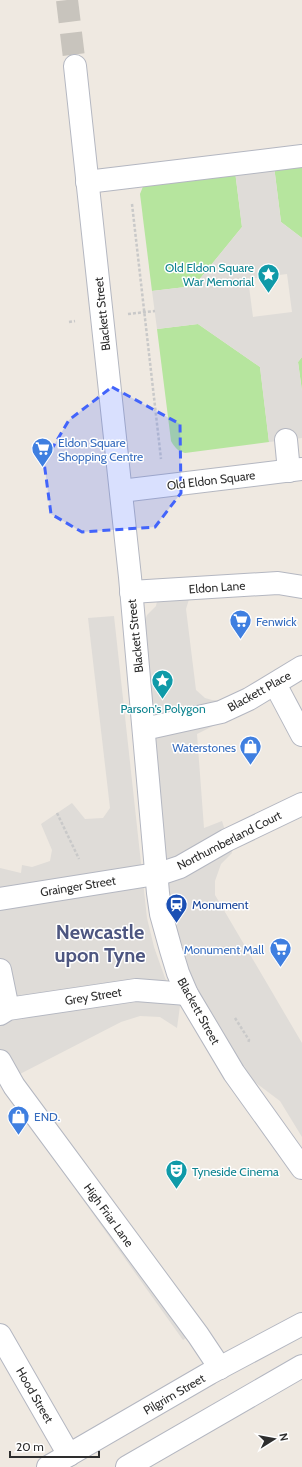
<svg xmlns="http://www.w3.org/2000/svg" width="302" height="1467" viewBox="0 0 302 1467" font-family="Cabin,sans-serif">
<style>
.green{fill:#b6e59e}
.plaza{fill:#dfdcd8;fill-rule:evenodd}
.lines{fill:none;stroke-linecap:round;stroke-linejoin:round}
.minor-tunnel{stroke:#c8c4bd;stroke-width:22;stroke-dasharray:22 11;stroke-linecap:butt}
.minor-casing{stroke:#b4b7c1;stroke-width:24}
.path{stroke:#c9c9c9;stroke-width:2.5;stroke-dasharray:3 2;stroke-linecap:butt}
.minor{stroke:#fff;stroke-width:22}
.marked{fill:#4264fb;fill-opacity:0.2;stroke:#4264fb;stroke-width:3;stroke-dasharray:8 5;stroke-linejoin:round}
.labels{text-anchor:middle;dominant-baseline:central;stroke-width:3;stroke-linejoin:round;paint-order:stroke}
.culture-label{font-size:12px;fill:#0d838f;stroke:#fff;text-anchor:end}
.street-label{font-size:12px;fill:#2e2e2e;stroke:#fff}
.shop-label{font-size:12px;fill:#366cbe;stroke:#fff;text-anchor:start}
.transit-label{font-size:12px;fill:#164399;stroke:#fff;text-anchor:start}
.town-label{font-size:20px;font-weight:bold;fill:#4d5680;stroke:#fff}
</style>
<rect width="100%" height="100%" fill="#efe9e1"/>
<g class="green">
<polygon points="302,162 302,238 281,222 274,166"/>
<polygon points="235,171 242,227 194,286 152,291 140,194 144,184"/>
<path d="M198,324l62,43 9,75 -84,11c-7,-2 -10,-5 -14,-12l-14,-112z"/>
<polygon points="302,357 302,391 298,362"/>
</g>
<g class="plaza">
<path d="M274,166l7,56 21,16v119l-4,5 4,29v47l-33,4 -9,-75 -62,-43 -41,5 -5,-38 42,-5 48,-59 -7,-56zM287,274l5,38 -39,5 -5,-38z"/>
<polygon points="190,596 186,609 196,690 205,698 212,700 221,700 221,722 197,734 204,828 222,821 232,853 221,864 215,881 215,895 302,1043 302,1137 280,1101 252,1080 229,1053 192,989 170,925 162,808 152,728 144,623 147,615 156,606 157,601"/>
<polygon points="114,616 147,918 154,947 165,978 180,1006 177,1028 160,1017 140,1016 121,1022 20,1074 202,1327 183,1340 1,1085 0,1085 0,868 21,873 22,865 32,867 50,861 52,850 41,824 72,803 85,819 103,818 110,808 88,618"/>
</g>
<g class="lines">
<polyline class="minor-tunnel" points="67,0 75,66"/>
<defs>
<g id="minor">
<polyline points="75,66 130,577 158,893 161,914 171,950 178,973 187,994 234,1073 302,1168"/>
<polyline points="87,182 302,156"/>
<polyline points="286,440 289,471"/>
<polyline points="121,491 302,469"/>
<polyline points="131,592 278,583 302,587"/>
<polyline points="275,684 302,735"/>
<polyline points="144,729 221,712 249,699 302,667"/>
<polyline points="0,899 162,873 180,867 227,840 302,804"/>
<polyline points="0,970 8,1009"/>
<polyline points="0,1014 8,1009 136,990 187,994"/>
<polyline points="0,1061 14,1086 198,1335 220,1368"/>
<polyline points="0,1335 69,1455"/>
<polyline points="48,1467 210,1373 302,1324"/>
<polyline points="127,1467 302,1366"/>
</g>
</defs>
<use href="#minor" class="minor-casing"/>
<g class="path">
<polyline points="132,204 161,459"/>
<polyline points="128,314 155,311"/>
<polyline points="69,322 75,321"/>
<polyline points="57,813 79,859"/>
<polyline points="235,1018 249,1040 248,1043"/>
</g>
<use href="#minor" class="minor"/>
</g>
<path class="marked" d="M112,387l68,37 1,69 -26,34 -73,5 -31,-18 -7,-52 25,-42z"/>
<defs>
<symbol id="sight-pin" viewBox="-11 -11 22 30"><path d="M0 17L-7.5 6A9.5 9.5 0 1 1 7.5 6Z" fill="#0f9aa8" stroke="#fff"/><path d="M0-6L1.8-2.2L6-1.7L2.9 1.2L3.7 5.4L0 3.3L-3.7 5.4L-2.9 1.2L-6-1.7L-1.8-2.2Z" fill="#fff"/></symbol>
<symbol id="supermarket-pin" viewBox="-11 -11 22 30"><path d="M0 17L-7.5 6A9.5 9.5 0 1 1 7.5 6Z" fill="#3f7fe0" stroke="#fff"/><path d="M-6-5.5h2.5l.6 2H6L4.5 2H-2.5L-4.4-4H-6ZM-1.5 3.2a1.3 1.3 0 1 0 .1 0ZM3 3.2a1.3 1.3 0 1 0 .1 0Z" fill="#fff"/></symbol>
<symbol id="shop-pin" viewBox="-11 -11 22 30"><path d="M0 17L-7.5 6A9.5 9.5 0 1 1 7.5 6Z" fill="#3f7fe0" stroke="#fff"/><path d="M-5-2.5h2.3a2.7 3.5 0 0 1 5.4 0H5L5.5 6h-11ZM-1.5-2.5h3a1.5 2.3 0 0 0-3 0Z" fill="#fff"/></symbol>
<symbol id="station-pin" viewBox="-11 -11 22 30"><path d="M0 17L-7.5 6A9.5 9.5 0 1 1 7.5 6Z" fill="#1a4fb4" stroke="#fff"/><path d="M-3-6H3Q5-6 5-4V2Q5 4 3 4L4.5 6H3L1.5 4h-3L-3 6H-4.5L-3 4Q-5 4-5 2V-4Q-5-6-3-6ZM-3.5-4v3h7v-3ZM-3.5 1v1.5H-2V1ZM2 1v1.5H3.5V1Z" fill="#fff"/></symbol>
<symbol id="theatre-pin" viewBox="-11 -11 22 30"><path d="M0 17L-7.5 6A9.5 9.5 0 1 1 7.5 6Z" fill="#0f9aa8" stroke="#fff"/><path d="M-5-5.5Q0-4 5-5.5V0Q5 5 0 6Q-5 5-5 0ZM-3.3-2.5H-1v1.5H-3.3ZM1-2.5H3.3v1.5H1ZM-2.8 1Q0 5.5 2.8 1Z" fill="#fff"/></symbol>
</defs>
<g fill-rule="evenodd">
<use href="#sight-pin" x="256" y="262" width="25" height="34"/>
<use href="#supermarket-pin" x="30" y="436" width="25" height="34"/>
<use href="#supermarket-pin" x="228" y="608" width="25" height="34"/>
<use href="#sight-pin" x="150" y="668" width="25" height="34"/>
<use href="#shop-pin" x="238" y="734" width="25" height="34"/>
<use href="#station-pin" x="164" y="892" width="25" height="34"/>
<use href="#supermarket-pin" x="268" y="936" width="25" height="34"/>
<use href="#shop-pin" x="6" y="1104" width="25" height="34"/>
<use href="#theatre-pin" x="164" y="1158" width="25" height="34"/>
</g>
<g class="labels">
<g class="culture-label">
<text x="254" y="267">Old Eldon Square<tspan x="254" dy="14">War Memorial</tspan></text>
<text x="163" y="708" text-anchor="middle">Parson's Polygon</text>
<text x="192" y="1171" text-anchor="start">Tyneside Cinema</text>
</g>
<g class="street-label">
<text transform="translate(102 314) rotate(-96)">Blackett Street</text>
<text transform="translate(211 480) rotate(-7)">Old Eldon Square</text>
<text transform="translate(217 587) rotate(-4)">Eldon Lane</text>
<text transform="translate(135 636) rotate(-96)">Blackett Street</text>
<text transform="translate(259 691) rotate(-29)">Blackett Place</text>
<text transform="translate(229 840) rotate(-27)">Northumberland Court</text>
<text transform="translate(78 886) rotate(-9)">Grainger Street</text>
<text transform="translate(93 996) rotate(-9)">Grey Street</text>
<text transform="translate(199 1011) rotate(61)">Blackett Street</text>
<text transform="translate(109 1215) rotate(54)">High Friar Lane</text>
<text transform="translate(174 1394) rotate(-30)">Pilgrim Street</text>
<text transform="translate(35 1395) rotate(60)">Hood Street</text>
</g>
<g class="shop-label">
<text x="58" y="442">Eldon Square<tspan x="58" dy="14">Shopping Centre</tspan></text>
<text x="256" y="621">Fenwick</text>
<text x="236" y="747" text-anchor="end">Waterstones</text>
<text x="264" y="949" text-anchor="end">Monument Mall</text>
<text x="34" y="1116">END.</text>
</g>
<g class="transit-label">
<text x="192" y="904">Monument</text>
</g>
<g class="town-label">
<text x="100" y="932">Newcastle<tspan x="100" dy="23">upon Tyne</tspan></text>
</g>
</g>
<g transform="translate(274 1439) rotate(79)" stroke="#ffffff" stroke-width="3" paint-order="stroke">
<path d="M0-3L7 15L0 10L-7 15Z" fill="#2e2e2e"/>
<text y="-6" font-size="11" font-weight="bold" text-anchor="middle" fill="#2e2e2e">N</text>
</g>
<path d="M10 1451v6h89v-6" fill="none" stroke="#2e2e2e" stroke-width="2"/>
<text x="16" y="1451" font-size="12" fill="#2e2e2e" stroke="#ffffff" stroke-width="3" paint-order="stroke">20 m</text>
</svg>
